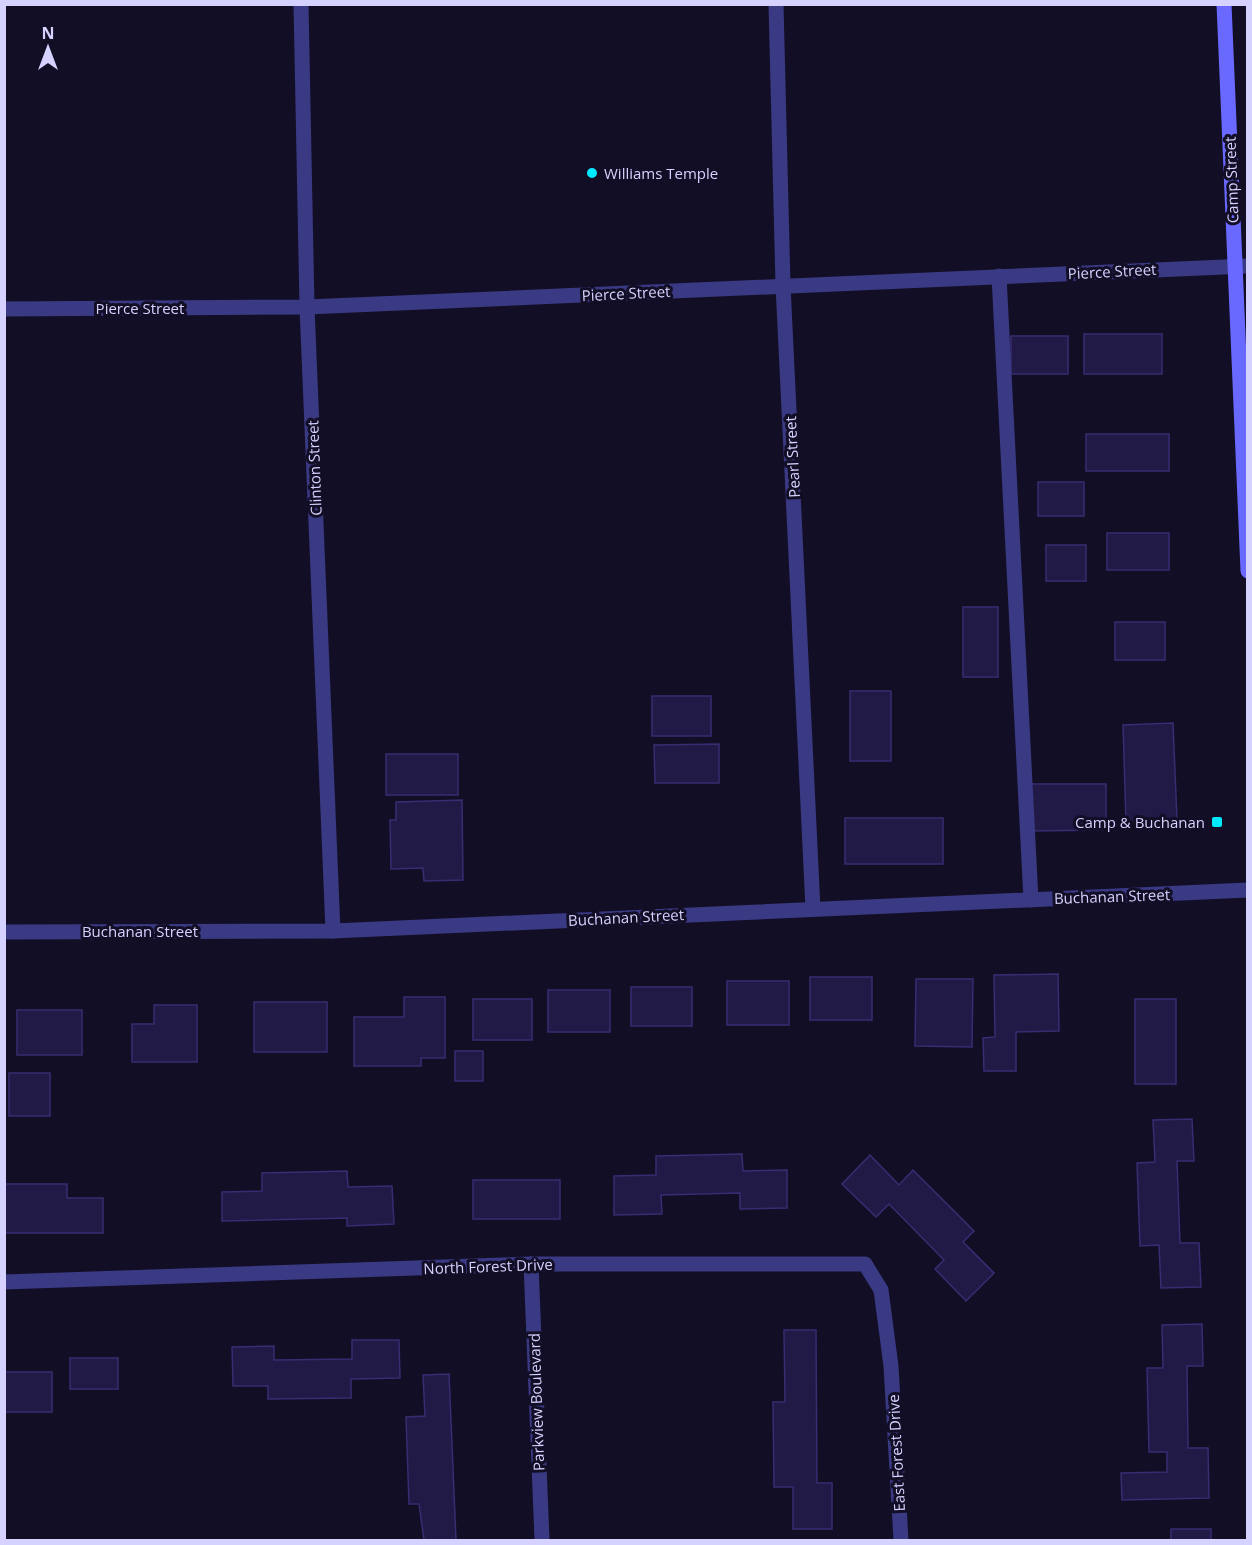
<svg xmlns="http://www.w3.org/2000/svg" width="1252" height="1545" viewBox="0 0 1252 1545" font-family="'Open Sans',sans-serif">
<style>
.building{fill:#221a46;stroke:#382c72;stroke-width:1.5}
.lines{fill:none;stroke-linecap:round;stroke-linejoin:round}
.lane{stroke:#3a3984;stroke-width:15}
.street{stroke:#3a3984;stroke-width:15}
.secondary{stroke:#6969ff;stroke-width:15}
.poi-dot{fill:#00eafd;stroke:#120e25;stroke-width:2}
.labels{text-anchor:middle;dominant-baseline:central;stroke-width:6;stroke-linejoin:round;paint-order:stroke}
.poi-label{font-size:15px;fill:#d6d2ff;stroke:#120e25;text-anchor:start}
.street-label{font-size:15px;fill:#d6d2ff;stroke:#120e25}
</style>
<rect width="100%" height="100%" fill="#120e25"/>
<g class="building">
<rect x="1084" y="334" width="78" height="40"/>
<rect x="1011" y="336" width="57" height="38"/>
<rect x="1086" y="434" width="83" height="37"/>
<rect x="1038" y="482" width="46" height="34"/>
<rect x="1107" y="533" width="62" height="37"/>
<rect x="1046" y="545" width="40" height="36"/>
<rect x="963" y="607" width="35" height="70"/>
<rect x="1115" y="622" width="50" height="38"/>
<rect x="850" y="691" width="41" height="70"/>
<rect x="652" y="696" width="59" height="40"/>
<polygon points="1173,723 1177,820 1126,821 1123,725"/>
<polygon points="719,744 719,783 655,783 654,745"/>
<rect x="386" y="754" width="72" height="41"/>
<polygon points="1029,784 1106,784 1106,830 1029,831"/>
<polygon points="462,800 463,880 424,881 423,868 391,869 390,820 396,820 396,802"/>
<rect x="845" y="818" width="98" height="46"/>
<polygon points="1058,974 1059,1031 1016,1032 1016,1071 984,1071 983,1038 995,1037 994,975"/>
<rect x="810" y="977" width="62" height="43"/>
<polygon points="916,979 973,979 972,1047 915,1046"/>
<rect x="727" y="981" width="62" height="44"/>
<rect x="631" y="987" width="61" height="39"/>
<rect x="548" y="990" width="62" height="42"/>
<polygon points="404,997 445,997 445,1058 421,1058 421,1066 354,1066 354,1017 404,1017"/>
<rect x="473" y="999" width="59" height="41"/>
<rect x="1135" y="999" width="41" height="85"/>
<rect x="254" y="1002" width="73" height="50"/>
<polygon points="154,1005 197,1005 197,1062 132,1062 132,1024 154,1024"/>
<rect x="17" y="1010" width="65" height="45"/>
<rect x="455" y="1051" width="28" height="30"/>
<rect x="9" y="1073" width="41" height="43"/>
<polygon points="1192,1119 1194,1161 1177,1161 1180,1243 1199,1243 1201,1287 1161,1288 1159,1245 1140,1246 1137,1163 1155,1162 1153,1120"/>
<polygon points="742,1154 743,1171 787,1170 787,1208 740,1209 740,1193 661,1195 662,1214 614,1215 614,1176 656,1175 656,1156"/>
<polygon points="870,1155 899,1185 913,1170 974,1231 963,1242 994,1273 966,1301 935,1269 944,1260 889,1204 876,1217 842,1184"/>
<polygon points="347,1171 348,1187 392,1186 394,1224 347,1226 347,1218 222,1221 222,1192 262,1191 262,1173"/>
<rect x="473" y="1180" width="87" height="39"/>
<polygon points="4,1184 67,1184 67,1198 103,1198 103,1233 4,1233"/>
<polygon points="1202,1324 1203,1366 1187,1366 1188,1448 1208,1448 1209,1498 1122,1500 1121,1473 1167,1472 1167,1452 1149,1452 1147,1368 1163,1368 1162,1325"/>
<polygon points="784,1330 816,1330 817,1483 832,1483 832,1529 793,1529 793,1487 774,1487 773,1402 785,1402"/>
<polygon points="352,1340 399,1340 400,1378 351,1379 351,1398 268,1399 268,1386 233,1386 232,1347 274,1346 274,1360 352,1359"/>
<rect x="70" y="1358" width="48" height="31"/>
<rect x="4" y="1372" width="48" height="40"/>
<polygon points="449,1374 456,1540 424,1540 419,1504 409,1504 406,1417 425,1416 423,1375"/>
<rect x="1171" y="1529" width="40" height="11"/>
</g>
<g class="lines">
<polyline class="lane" points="999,276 1031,900"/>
<g class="street">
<polyline points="301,4 307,307 333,931"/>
<polyline points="776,4 783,285 813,909"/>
<polyline points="4,309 307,307 1248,266"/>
<polyline points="4,932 333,931 1248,890"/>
<polyline points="531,1264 542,1540"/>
<polyline points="4,1282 531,1264 865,1264 881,1290 891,1366 901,1540"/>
</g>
<polyline class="secondary" points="1224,4 1248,571"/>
</g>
<g class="poi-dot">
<circle cx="592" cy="173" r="6"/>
<rect x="1211" y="816" width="12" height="12" rx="3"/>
</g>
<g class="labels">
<g class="poi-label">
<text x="604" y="173">Williams Temple</text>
<text x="1205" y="822" text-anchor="end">Camp &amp; Buchanan</text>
</g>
<g class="street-label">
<text transform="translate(1231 180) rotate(-92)">Camp Street</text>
<text transform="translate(1112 271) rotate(-3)">Pierce Street</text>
<text transform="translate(626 293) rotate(-3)">Pierce Street</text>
<text x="140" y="308">Pierce Street</text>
<text transform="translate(792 457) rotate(-93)">Pearl Street</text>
<text transform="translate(314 468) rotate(-92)">Clinton Street</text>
<text transform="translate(1112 896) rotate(-2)">Buchanan Street</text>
<text transform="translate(626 917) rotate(-3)">Buchanan Street</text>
<text x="140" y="931">Buchanan Street</text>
<text transform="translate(488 1266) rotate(-2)">North Forest Drive</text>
<text transform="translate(536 1402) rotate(-92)">Parkview Boulevard</text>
<text transform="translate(896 1453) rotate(-93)">East Forest Drive</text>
</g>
</g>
<rect width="1252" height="1545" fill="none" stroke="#d6d2ff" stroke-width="12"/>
<g transform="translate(48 48)" stroke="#120e25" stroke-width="4.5" paint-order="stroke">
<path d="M0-4.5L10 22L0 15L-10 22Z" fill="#d6d2ff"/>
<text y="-9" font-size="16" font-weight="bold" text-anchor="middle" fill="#d6d2ff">N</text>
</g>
</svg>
